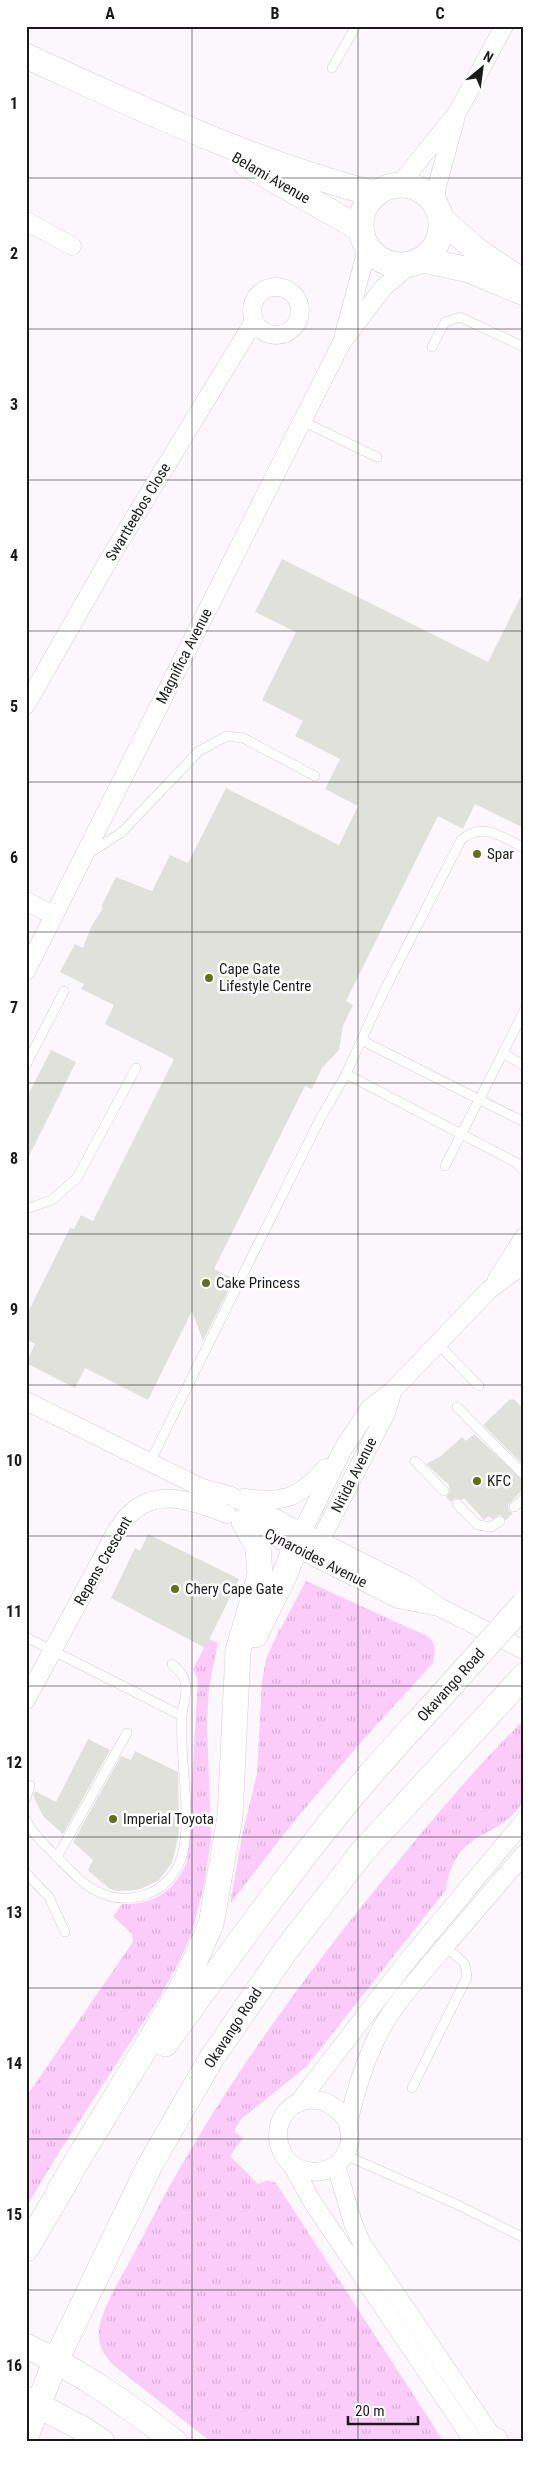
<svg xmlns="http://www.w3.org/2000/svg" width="550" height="2468" viewBox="0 0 550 2468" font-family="'Roboto Condensed',sans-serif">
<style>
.grass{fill:url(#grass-tufts)}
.building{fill:#e0e1db}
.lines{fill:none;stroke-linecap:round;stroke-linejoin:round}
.lane-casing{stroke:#d2ced2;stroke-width:10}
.street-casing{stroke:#d2ced2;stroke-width:19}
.secondary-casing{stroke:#d2ced2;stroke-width:26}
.lane{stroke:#fff;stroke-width:9}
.street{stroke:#fff;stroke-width:18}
.secondary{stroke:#fff;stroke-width:25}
.secondary-bridge-casing{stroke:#d2ced2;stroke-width:26;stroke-linecap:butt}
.secondary-bridge{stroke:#fff;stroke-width:25}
.grid{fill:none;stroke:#1b1a1b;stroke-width:1;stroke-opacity:0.55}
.poi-dot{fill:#636f19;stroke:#fff;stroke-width:2}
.labels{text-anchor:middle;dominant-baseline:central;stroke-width:5;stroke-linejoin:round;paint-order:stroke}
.street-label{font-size:15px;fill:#1b1a1b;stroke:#fff}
.poi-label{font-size:15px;fill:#1b1a1b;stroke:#fff;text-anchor:start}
.neatline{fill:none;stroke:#1b1a1b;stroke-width:2}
.grid-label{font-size:16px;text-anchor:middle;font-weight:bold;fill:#1b1a1b}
</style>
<defs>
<pattern id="grass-tufts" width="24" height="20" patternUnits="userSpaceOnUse" patternTransform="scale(1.25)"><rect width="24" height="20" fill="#fbccfa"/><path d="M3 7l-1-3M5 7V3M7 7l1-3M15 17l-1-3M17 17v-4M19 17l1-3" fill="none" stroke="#d7afd6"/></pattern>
</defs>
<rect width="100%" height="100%" fill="#fcf7fc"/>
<g class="grass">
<path d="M306,1581l121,55c10,7 8,16 6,27l-71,78 -71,84 -61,79 12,-68 15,-62 5,-92 4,-23 10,-22z"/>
<path d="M209,1639l9,4 -9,45 -2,34 4,118 -7,46 -12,46 -12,28 -19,35 -103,159 -32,53v-110l107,-155 -1,-8 -19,-18 9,-12c31,2 53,-14 65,-42l11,-182 -5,-11z"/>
<path d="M524,1720c0,13 3,72 -1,81 -24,42 -67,24 -77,89l-140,177 -66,53 -6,12 9,6 -13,18 28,28 9,-4 9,3 168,259h-233l-98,-77c-9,-11 -16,-20 -14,-35 2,-22 29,-64 40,-86 63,-126 143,-239 231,-348 49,-61 98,-121 154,-176z"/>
</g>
<g class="building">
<polygon points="282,559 488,662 524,590 524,828 475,804 463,829 438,816 346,1001 353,1005 343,1026 339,1050 322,1068 312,1089 305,1086 214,1269 234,1279 203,1341 192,1311 148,1400 85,1368 75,1388 26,1363 35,1344 26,1339 26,1316 70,1228 74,1229 81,1215 93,1221 174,1059 105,1024 114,1005 81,989 84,984 60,972 75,944 83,948 91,927 103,908 101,907 116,877 152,891 170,855 188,863 226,788 339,845 358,806 325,789 340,759 295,736 303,721 262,700 296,632 255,612"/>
<polygon points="51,1050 76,1062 26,1162 26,1099"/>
<polygon points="514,1399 524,1410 524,1466 483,1425 509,1400"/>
<polygon points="474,1434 524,1481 524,1488 508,1505 509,1511 513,1513 506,1520 500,1515 492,1519 489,1516 484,1520 464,1498 462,1500 455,1498 451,1502 446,1497 450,1492 449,1485 426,1464 441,1456 462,1437 466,1441"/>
<polygon points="148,1534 239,1579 205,1648 111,1598 135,1548 140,1551"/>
<polygon points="88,1739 110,1750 63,1834 43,1816 33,1795 35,1791 56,1802"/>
<polygon points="135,1751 178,1772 179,1833 172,1863 158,1881 138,1890 116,1891 110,1889 93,1875 88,1870 93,1860 73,1842 121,1756 131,1760"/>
</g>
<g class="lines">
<defs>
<g id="lane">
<polyline points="332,68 356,26"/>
<polyline points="432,347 445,322 460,317 524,347"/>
<polyline points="302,421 377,457"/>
<polyline points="88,854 122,832 199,751 227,736 243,738 315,776"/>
<polyline points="524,1011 503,1053 524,1066"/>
<polyline points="363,1041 524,1122"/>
<polyline points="26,1065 64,991"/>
<polyline points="346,1074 517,1163 524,1171"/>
<polyline points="445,1166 503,1053"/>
<polyline points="26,1209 52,1200 77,1178 136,1068"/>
<polyline points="437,1343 479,1386"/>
<polyline points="457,1407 524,1475"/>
<polyline points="415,1461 444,1491"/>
<path d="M150,1462l170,-343 26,-45 37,-81 78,-153c21,-19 41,-3 63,8"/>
<polyline points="457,1504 478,1525 491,1527 500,1521"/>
<polyline points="514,1507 524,1498"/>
<polyline points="26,1637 182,1716"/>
<polyline points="26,1798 30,1785"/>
<path d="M26,1820c7,14 18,24 29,35 11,11 22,24 36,33 30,19 70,11 87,-22 18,-35 0,-111 4,-151 1,-11 6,-22 3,-33 -1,-8 -7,-12 -13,-18"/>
<polyline points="57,1857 127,1733"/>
<polyline points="26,1873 49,1897 65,1932"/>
<polyline points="412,2088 467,1977 465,1964 445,1946"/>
<polyline points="345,2155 456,2204 524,2238"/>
</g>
<g id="street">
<polyline points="399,185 457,113 504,26"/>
<polyline points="437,206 436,190 455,120"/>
<polyline points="26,221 72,246"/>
<circle cx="276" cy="311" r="24"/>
<polyline points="344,334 365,257 364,242"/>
<polyline points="26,705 111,556 253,323"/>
<polyline points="26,901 54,916"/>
<polyline points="26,971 342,342 384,287 410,265"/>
<polyline points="497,1279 524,1237"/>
<polyline points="26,1401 202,1488 231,1496 407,1585 441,1608 524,1650"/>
<path d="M244,1498c40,5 54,1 82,-30"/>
<polyline points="243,1521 398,1599 433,1606"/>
<polyline points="297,1542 343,1449 370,1408 393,1390 489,1290 524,1264"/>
<polyline points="311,1547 320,1541 386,1413 393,1390"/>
<path d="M26,1700l90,-168c28,-49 68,-34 111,-18"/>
<polyline points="298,2103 404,1965 524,1821"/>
<path d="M348,2122c-31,-46 -85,-13 -66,30 9,20 38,26 55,12 5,-4 10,-12 12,-19 3,-9 -2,-17 0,-25 6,-27 15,-55 26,-79 15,-34 42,-61 65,-89 28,-32 56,-65 84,-98"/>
<polyline points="292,2165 313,2203 474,2442"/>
<polyline points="336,2165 353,2223 362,2244 496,2442"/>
</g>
<g id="secondary">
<path d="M26,56c114,52 228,107 349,138"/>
<polyline points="246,164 361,229"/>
<circle cx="401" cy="225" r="40"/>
<polyline points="442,220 479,252 519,279"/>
<polyline points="423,260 469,270 524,293"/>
<polyline points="255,1635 285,1574 295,1548"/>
<path d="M165,2044c66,-91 131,-182 204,-268 24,-28 49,-54 74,-82"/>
<polyline points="60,2189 186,1981 211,1924 230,1817 238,1651 260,1575 258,1547 244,1522"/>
<polyline points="26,2249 69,2176"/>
<path d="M26,2346c54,25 102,59 149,96"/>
<polyline points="26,2399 83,2429 102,2442"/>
<polyline points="26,2436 56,2360 150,2165 211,2059 286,1950 364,1850 524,1676"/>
<polyline points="492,2442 495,2440"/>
</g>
</defs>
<use href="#lane" class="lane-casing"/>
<use href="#street" class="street-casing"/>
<use href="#secondary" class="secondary-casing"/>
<use href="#lane" class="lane"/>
<use href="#street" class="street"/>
<use href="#secondary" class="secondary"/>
<defs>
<polyline id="secondary-bridge" points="443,1694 524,1604"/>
</defs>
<use href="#secondary-bridge" class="secondary-bridge-casing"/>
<use href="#secondary-bridge" class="secondary-bridge"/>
</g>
<path class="grid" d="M192,26v2416M358,26v2416M26,178h498M26,329h498M26,480h498M26,631h498M26,782h498M26,932h498M26,1083h498M26,1234h498M26,1385h498M26,1536h498M26,1686h498M26,1837h498M26,1988h498M26,2139h498M26,2290h498"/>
<g class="poi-dot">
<circle cx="477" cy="854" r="5"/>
<circle cx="209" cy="978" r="5"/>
<circle cx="206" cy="1283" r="5"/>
<circle cx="477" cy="1481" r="5"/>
<circle cx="175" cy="1589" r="5"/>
<circle cx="113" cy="1819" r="5"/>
</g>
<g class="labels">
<g class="street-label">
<text transform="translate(271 178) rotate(30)">Belami Avenue</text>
<text transform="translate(138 512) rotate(-59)">Swartteebos Close</text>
<text transform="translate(184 656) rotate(-63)">Magnifica Avenue</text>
<text transform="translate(354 1475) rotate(-63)">Nitida Avenue</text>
<text transform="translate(316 1558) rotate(27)">Cynaroides Avenue</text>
<text transform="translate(103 1561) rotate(-60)">Repens Crescent</text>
<text transform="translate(451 1685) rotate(-48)">Okavango Road</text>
<text transform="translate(233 2028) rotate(-57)">Okavango Road</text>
</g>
<g class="poi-label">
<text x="487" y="854">Spar</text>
<text x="219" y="969">Cape Gate<tspan x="219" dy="17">Lifestyle Centre</tspan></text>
<text x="216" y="1283">Cake Princess</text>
<text x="487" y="1481">KFC</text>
<text x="185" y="1589">Chery Cape Gate</text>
<text x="123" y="1819">Imperial Toyota</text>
</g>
</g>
<rect width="550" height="2468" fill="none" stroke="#ffffff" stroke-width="55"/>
<g transform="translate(482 68) rotate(29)" stroke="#ffffff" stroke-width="4" paint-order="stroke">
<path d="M0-4L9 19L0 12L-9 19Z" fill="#1b1a1b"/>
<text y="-8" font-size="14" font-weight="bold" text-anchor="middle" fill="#1b1a1b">N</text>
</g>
<path d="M348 2416v8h70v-8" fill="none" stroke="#1b1a1b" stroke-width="2.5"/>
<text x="355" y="2416" font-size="15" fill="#1b1a1b" stroke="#ffffff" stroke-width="4" paint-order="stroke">20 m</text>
<rect x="28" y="28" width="494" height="2412" class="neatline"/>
<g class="grid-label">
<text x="110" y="19">A</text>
<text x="275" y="19">B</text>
<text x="440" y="19">C</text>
<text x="14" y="109">1</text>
<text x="14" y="259">2</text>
<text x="14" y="410">3</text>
<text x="14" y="561">4</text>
<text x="14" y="712">5</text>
<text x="14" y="863">6</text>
<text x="14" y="1013">7</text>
<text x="14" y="1164">8</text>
<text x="14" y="1315">9</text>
<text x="14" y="1466">10</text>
<text x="14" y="1617">11</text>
<text x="14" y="1768">12</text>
<text x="14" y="1918">13</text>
<text x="14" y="2069">14</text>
<text x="14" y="2220">15</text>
<text x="14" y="2371">16</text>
</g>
</svg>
